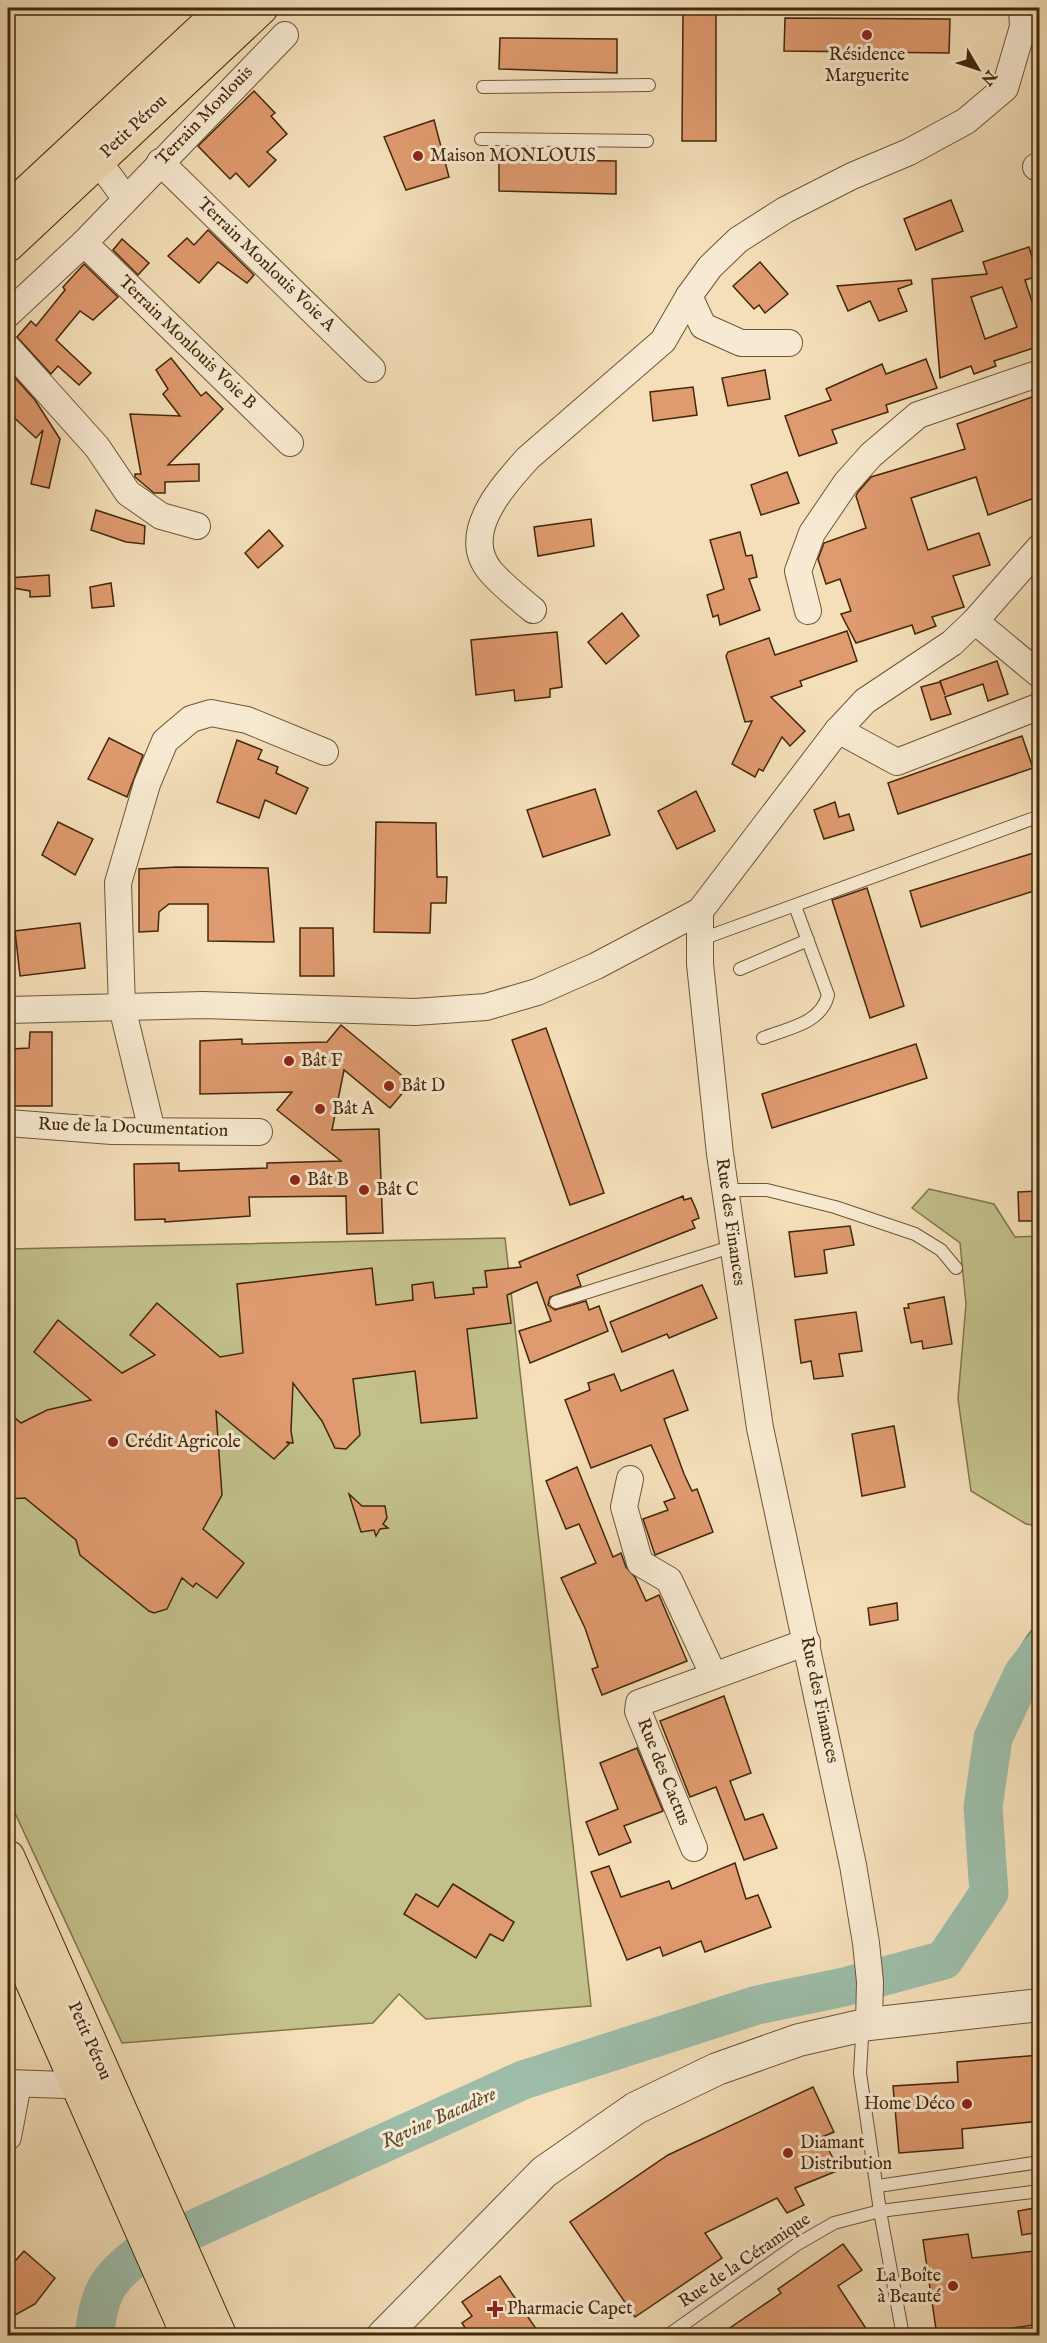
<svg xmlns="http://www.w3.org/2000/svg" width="1047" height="2343" viewBox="0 0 1047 2343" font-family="'IM FELL English',serif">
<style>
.green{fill:#c2c08b;stroke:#82744a;stroke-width:1.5}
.water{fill:#9dbda9;stroke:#798169;stroke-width:1.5}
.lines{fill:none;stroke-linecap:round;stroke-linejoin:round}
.river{stroke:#9dbda9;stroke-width:39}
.building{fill:#e09a6f;stroke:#42270a;stroke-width:1.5;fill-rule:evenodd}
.service-casing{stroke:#6e5536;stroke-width:14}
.minor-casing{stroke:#6e5536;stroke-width:28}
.tertiary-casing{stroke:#6e5536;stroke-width:34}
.trunk-casing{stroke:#42270a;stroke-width:35}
.service{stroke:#f8ead2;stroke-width:12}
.minor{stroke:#f8ead2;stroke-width:26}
.tertiary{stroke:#f8ead2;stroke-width:32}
.trunk{stroke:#f4dfb9;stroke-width:33}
.poi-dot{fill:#8f2418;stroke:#f8ead2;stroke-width:2}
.labels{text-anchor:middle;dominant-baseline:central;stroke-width:6;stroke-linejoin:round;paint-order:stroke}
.poi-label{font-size:18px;fill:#42270a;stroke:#f8ead2;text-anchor:start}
.street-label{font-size:18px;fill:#42270a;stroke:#f8ead2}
.water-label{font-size:20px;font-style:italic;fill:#594c32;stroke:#f8ead2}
</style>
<rect width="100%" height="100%" fill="#f4dfb9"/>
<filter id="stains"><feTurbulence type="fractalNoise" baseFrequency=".00333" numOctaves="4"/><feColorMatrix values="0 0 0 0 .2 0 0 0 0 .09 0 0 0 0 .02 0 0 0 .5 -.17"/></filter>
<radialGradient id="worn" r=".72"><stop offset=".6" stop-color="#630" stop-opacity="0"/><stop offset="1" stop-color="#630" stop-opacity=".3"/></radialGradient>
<g class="green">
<polygon points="929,1189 994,1204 1015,1237 1039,1236 1039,1526 1026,1524 971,1491 958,1399 966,1304 960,1243 912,1208"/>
<polygon points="505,1238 591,2006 426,2019 399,1994 373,2023 122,2043 8,1798 8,1249"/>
</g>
<path class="water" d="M1039,1620v32l-16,22 -28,71 2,23h-16c9,-63 19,-97 58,-148z"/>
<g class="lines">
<path class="river" d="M94,2336c6,-45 12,-56 47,-83l382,-173 234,-75 87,-18 100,-27 45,-67 -6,-86 10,-69 30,-64 17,-22"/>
</g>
<g class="building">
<polygon points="683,8 716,8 716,141 682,141"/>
<polygon points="785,18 950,19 949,53 784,51"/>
<polygon points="500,38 617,39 617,73 499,69"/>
<polygon points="254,91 275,113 271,116 287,134 267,152 276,160 249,187 236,173 230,179 198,146"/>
<polygon points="434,120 449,177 406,190 384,137"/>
<polygon points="499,159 616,161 616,194 499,191"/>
<polygon points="951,200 963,231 916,250 904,219"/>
<polygon points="208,230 254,275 247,283 218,262 199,283 168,256 187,238 194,245"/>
<polygon points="122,239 149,263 138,275 113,250"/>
<path d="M1029,247l9,29 -13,4 15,46v20l-46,15 2,5 -22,8 -3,-8 -31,12 -8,-99 55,-5 -4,-12zM1002,287l15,40 -32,12 -14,-42z"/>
<polygon points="760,262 788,294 765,313 759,305 754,309 733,286"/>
<polygon points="84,264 118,297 93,320 80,311 56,340 91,373 79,385 58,366 51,374 17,337 31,321 36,326 65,290 63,287"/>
<polygon points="911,280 912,284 898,289 907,311 879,321 870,301 848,311 837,286"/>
<polygon points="171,358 201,396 206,392 223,409 168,465 199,464 199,481 165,482 165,493 154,493 135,477 135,474 141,474 130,414 180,416 163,394 168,389 156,370"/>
<polygon points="926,359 937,388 886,405 888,412 832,430 837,443 799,456 785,416 831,400 826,389 882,364 886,374"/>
<polygon points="8,370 35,400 60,439 49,488 31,484 43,430 36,438 8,412"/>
<polygon points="765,370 770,399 728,406 722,378"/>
<polygon points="693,387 697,415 653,421 650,392"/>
<polygon points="1040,394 1040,496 988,515 976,477 911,498 928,550 979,533 990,565 953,576 964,607 932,617 936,626 915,634 912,625 856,643 841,614 851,611 840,579 826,584 818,559 824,543 866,528 856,496 858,492 871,477 965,449 957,424"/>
<polygon points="787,472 799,503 761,515 751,485"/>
<polygon points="96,510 145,526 144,544 126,542 91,530"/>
<polygon points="591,519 594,546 538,556 534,527"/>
<polygon points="269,530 283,546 258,568 245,553"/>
<polygon points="740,532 746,556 752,555 757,577 749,579 760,610 720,625 718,615 713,617 707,595 724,589 710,540"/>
<polygon points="49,575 50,596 30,597 30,591 8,587 8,578"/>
<polygon points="111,583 114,606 92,608 90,587"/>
<polygon points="622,613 639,636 606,664 588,642"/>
<polygon points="847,631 857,661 800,681 802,686 771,697 805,731 790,746 782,737 763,771 759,769 755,777 732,764 752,721 745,722 726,656 728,652 769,638 775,655"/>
<polygon points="557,632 562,687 550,689 550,697 515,701 514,690 476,695 471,640"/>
<polygon points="997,661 1008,694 988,701 983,684 945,697 951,714 931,720 921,687 940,682 945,695 940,681"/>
<polygon points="1022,736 1033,768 898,814 888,783"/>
<polygon points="109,738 143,755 127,797 88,779"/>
<polygon points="237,740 262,750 258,759 278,767 276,773 308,788 296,814 265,800 259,818 217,802"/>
<polygon points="595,789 610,835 543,857 527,810"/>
<polygon points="696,791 715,831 677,849 658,811"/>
<polygon points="835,802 839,817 849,814 854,830 824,839 814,810"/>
<polygon points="58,822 93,839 75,875 42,855"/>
<polygon points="376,822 436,823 437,877 447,877 446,903 431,903 430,933 374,932"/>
<polygon points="1040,851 1040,889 921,927 910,891"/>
<polygon points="177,867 268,868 274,942 208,941 208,904 169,904 159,912 158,931 139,932 139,869"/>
<polygon points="867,888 904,1006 870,1018 832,900"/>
<polygon points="80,923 85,968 20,976 15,931"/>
<polygon points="300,928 333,928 334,976 300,976"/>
<polygon points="341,1025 411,1083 390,1108 344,1070 332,1130 379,1129 383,1233 347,1234 346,1196 249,1197 250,1216 165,1222 165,1219 135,1220 134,1164 179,1163 179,1171 267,1168 267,1163 341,1161 277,1110 292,1092 200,1094 200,1041 242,1039 242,1044 327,1042"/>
<polygon points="546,1028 604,1193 570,1205 512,1040"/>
<polygon points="30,1032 52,1032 52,1106 13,1106 11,1049 29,1048"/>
<polygon points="916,1044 927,1078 772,1128 762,1094"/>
<polygon points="1040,1191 1040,1221 1019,1221 1018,1192"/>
<polygon points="683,1196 684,1200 691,1198 696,1209 699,1218 692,1221 695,1228 577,1275 581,1286 550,1297 548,1305 555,1310 586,1301 589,1310 599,1306 608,1331 530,1363 519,1331 551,1321 537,1282 507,1295 511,1323 467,1329 477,1418 421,1423 415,1371 353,1379 360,1435 346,1449 335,1448 322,1421 293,1383 291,1431 293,1443 286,1442 289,1444 274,1459 216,1411 222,1495 203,1529 244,1563 217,1598 196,1583 193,1587 182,1578 167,1609 154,1613 149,1611 80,1555 76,1540 25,1498 8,1499 8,1412 21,1423 47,1410 91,1400 34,1352 58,1320 122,1373 155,1355 130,1335 157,1303 220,1357 243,1353 237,1284 372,1268 376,1305 413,1300 412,1285 433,1282 435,1298 474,1294 473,1288 487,1287 485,1271 521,1267 519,1262"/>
<polygon points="850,1226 854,1245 824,1250 827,1273 795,1277 789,1232"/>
<polygon points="702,1285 717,1318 669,1338 667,1334 622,1352 610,1322"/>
<polygon points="944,1297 952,1344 923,1349 922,1341 911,1343 904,1308 909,1308 908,1304"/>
<polygon points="856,1312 862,1351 839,1354 843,1376 814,1379 811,1361 801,1363 795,1320"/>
<polygon points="673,1370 688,1410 664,1419 684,1474 692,1491 697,1489 713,1532 655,1555 643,1519 668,1510 664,1502 675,1498 651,1445 591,1468 565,1400 590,1390 588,1383 614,1374 621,1391"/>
<polygon points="894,1426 905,1487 862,1496 852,1434"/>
<polygon points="577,1467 613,1557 621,1553 626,1567 635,1577 646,1601 659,1595 687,1661 602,1695 592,1669 598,1667 585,1628 561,1578 596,1563 579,1524 566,1529 546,1481"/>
<polygon points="349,1494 362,1506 385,1506 387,1518 383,1524 388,1528 380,1529 376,1536 374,1530 361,1532"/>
<polygon points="897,1603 898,1620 870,1625 868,1608"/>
<polygon points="724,1696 751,1773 730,1781 745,1820 763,1814 777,1848 744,1860 716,1787 690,1797 660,1721"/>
<polygon points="637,1748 663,1811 624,1826 631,1842 599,1855 586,1822 618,1809 600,1763"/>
<polygon points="735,1863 746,1899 758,1895 771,1927 705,1952 701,1941 663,1956 660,1947 627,1960 591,1872 609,1866 621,1897 669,1881 672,1889"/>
<polygon points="453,1884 514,1922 503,1941 490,1934 476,1958 404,1914 416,1894 438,1907"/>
<polygon points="1040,2055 1040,2121 962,2129 963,2148 899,2153 893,2086 958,2082 957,2062"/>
<polygon points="813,2087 834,2132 822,2137 839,2170 795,2188 804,2205 787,2213 777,2198 705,2233 722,2258 635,2317 570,2222 668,2155"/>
<polygon points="1040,2207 1040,2232 1022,2235 1018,2211"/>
<polygon points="968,2234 972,2258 1035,2251 1040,2281 1040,2324 959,2336 937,2336 923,2240"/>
<polygon points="843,2244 862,2270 838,2286 871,2336 718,2336 781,2293 778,2289"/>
<polygon points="24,2251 55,2278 35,2304 8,2319 8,2269"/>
<polygon points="500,2276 541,2336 470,2336 462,2323 472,2316 462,2302"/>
</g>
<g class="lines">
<defs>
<g id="service">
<polyline points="483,87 649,85"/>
<polyline points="481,139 647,141"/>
<polyline points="699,940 1040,816"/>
<polyline points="740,969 808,940"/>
<path d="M763,1038c25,-10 58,-14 65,-43l-33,-89"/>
<polyline points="725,1190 767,1190 835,1207 915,1234 941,1250 956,1268"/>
<polyline points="556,1302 734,1246"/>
<polyline points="867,2028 862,2037 860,2073 880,2211 903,2336"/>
<polyline points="878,2186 1040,2162"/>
<polyline points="667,2336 796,2245 834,2223 880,2211 1040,2191"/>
</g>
<g id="minor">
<polyline points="87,146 126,199"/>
<polyline points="160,162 372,369"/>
<polyline points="1036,167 1040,165"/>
<polyline points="84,243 290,443"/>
<polyline points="689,296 703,326 741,343 789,343"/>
<polyline points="8,314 84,243 285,35"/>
<polyline points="8,348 97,447 128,493 161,516 197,526"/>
<path d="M533,610c-14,-12 -30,-24 -42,-38 -33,-38 12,-86 37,-114l135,-117 26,-45 21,-29 28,-27 47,-30 67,-34 57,-24 57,-31 39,-33 18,-61 -1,-19"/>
<polyline points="808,611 798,571 812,533 846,483 871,455 918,415 1040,373"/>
<polyline points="975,621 1040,675"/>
<polyline points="838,730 897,762 1040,706"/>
<polyline points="8,1010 203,1005 415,1012 486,1007 537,992 596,966 700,911"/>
<polyline points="8,1123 112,1131 259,1132"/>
<polyline points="152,1131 122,1007 118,883 147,784 165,741 191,719 211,713 247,720 325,752"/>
<polyline points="630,1479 624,1507 640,1563 669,1580 713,1674"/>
<polyline points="694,1848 638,1711 639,1703 807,1642"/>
<polyline points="869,2024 870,1982 866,1943 853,1865 760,1428 720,1154 700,964 700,911 838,730 865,701 952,643 975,621 1040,547"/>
<polyline points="8,2083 93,2086"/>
<polyline points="8,2137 18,2084"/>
</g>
<polyline id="tertiary" points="383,2336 544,2172 636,2108 717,2069 799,2040 869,2024 1040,2005"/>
<g id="trunk">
<polyline points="8,210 225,8"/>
<polyline points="8,245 261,8"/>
<polyline points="8,1857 220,2336"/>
<polyline points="8,1927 182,2322 183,2336"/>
</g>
</defs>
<use href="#service" class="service-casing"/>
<use href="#minor" class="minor-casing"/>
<use href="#tertiary" class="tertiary-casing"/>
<use href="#trunk" class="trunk-casing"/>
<use href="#service" class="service"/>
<use href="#minor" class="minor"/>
<use href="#tertiary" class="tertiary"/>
<use href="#trunk" class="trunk"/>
</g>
<g class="poi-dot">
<circle cx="867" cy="35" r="6"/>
<circle cx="418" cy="156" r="6"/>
<circle cx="289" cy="1061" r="6"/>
<circle cx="389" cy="1086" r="6"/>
<circle cx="320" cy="1109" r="6"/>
<circle cx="295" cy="1180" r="6"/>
<circle cx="364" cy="1190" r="6"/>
<circle cx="113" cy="1442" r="6"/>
<circle cx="967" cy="2104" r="6"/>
<circle cx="788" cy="2153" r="6"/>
<circle cx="953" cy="2286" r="6"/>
<path d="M492 2300h6v6h6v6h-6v6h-6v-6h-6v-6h6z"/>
</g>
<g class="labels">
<g class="poi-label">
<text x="867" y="55" text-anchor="middle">Résidence<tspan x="867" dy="21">Marguerite</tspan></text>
<text x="430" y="156">Maison MONLOUIS</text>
<text x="301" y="1061">Bât F</text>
<text x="401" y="1086">Bât D</text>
<text x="332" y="1109">Bât A</text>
<text x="307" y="1180">Bât B</text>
<text x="376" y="1190">Bât C</text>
<text x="125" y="1442">Crédit Agricole</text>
<text x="955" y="2104" text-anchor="end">Home Déco</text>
<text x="800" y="2143">Diamant<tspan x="800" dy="21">Distribution</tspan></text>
<text x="941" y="2276" text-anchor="end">La Boîte<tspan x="941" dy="21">à Beauté</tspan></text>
<text x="507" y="2309">Pharmacie Capet</text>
</g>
<g class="street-label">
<text transform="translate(205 116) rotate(-46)">Terrain Monlouis</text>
<text transform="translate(134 127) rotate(-43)">Petit Pérou</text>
<text transform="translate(266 265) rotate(44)">Terrain Monlouis Voie A</text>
<text transform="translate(187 343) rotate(44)">Terrain Monlouis Voie B</text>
<text transform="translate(133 1128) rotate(2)">Rue de la Documentation</text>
<text transform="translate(730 1222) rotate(82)">Rue des Finances</text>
<text transform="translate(819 1700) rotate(78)">Rue des Finances</text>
<text transform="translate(663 1772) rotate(68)">Rue des Cactus</text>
<text transform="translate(89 2041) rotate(66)">Petit Pérou</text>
<text transform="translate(745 2261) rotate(-34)">Rue de la Céramique</text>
</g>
<g class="water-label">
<text transform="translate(439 2118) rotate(-24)">Ravine Bacadère</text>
</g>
</g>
<rect width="1047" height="2343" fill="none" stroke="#f4dfb9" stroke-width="30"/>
<rect x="9" y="9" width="1029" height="2325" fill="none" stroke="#42270a" stroke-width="3"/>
<rect x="15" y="15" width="1017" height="2313" fill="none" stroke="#42270a" stroke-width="1.5"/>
<g transform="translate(978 69) rotate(129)" stroke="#f8ead2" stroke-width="4.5" paint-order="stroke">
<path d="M0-4.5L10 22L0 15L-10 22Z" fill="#42270a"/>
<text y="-9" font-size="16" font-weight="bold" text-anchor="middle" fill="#42270a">N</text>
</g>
<rect width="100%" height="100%" filter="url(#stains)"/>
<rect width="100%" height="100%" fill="url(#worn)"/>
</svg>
